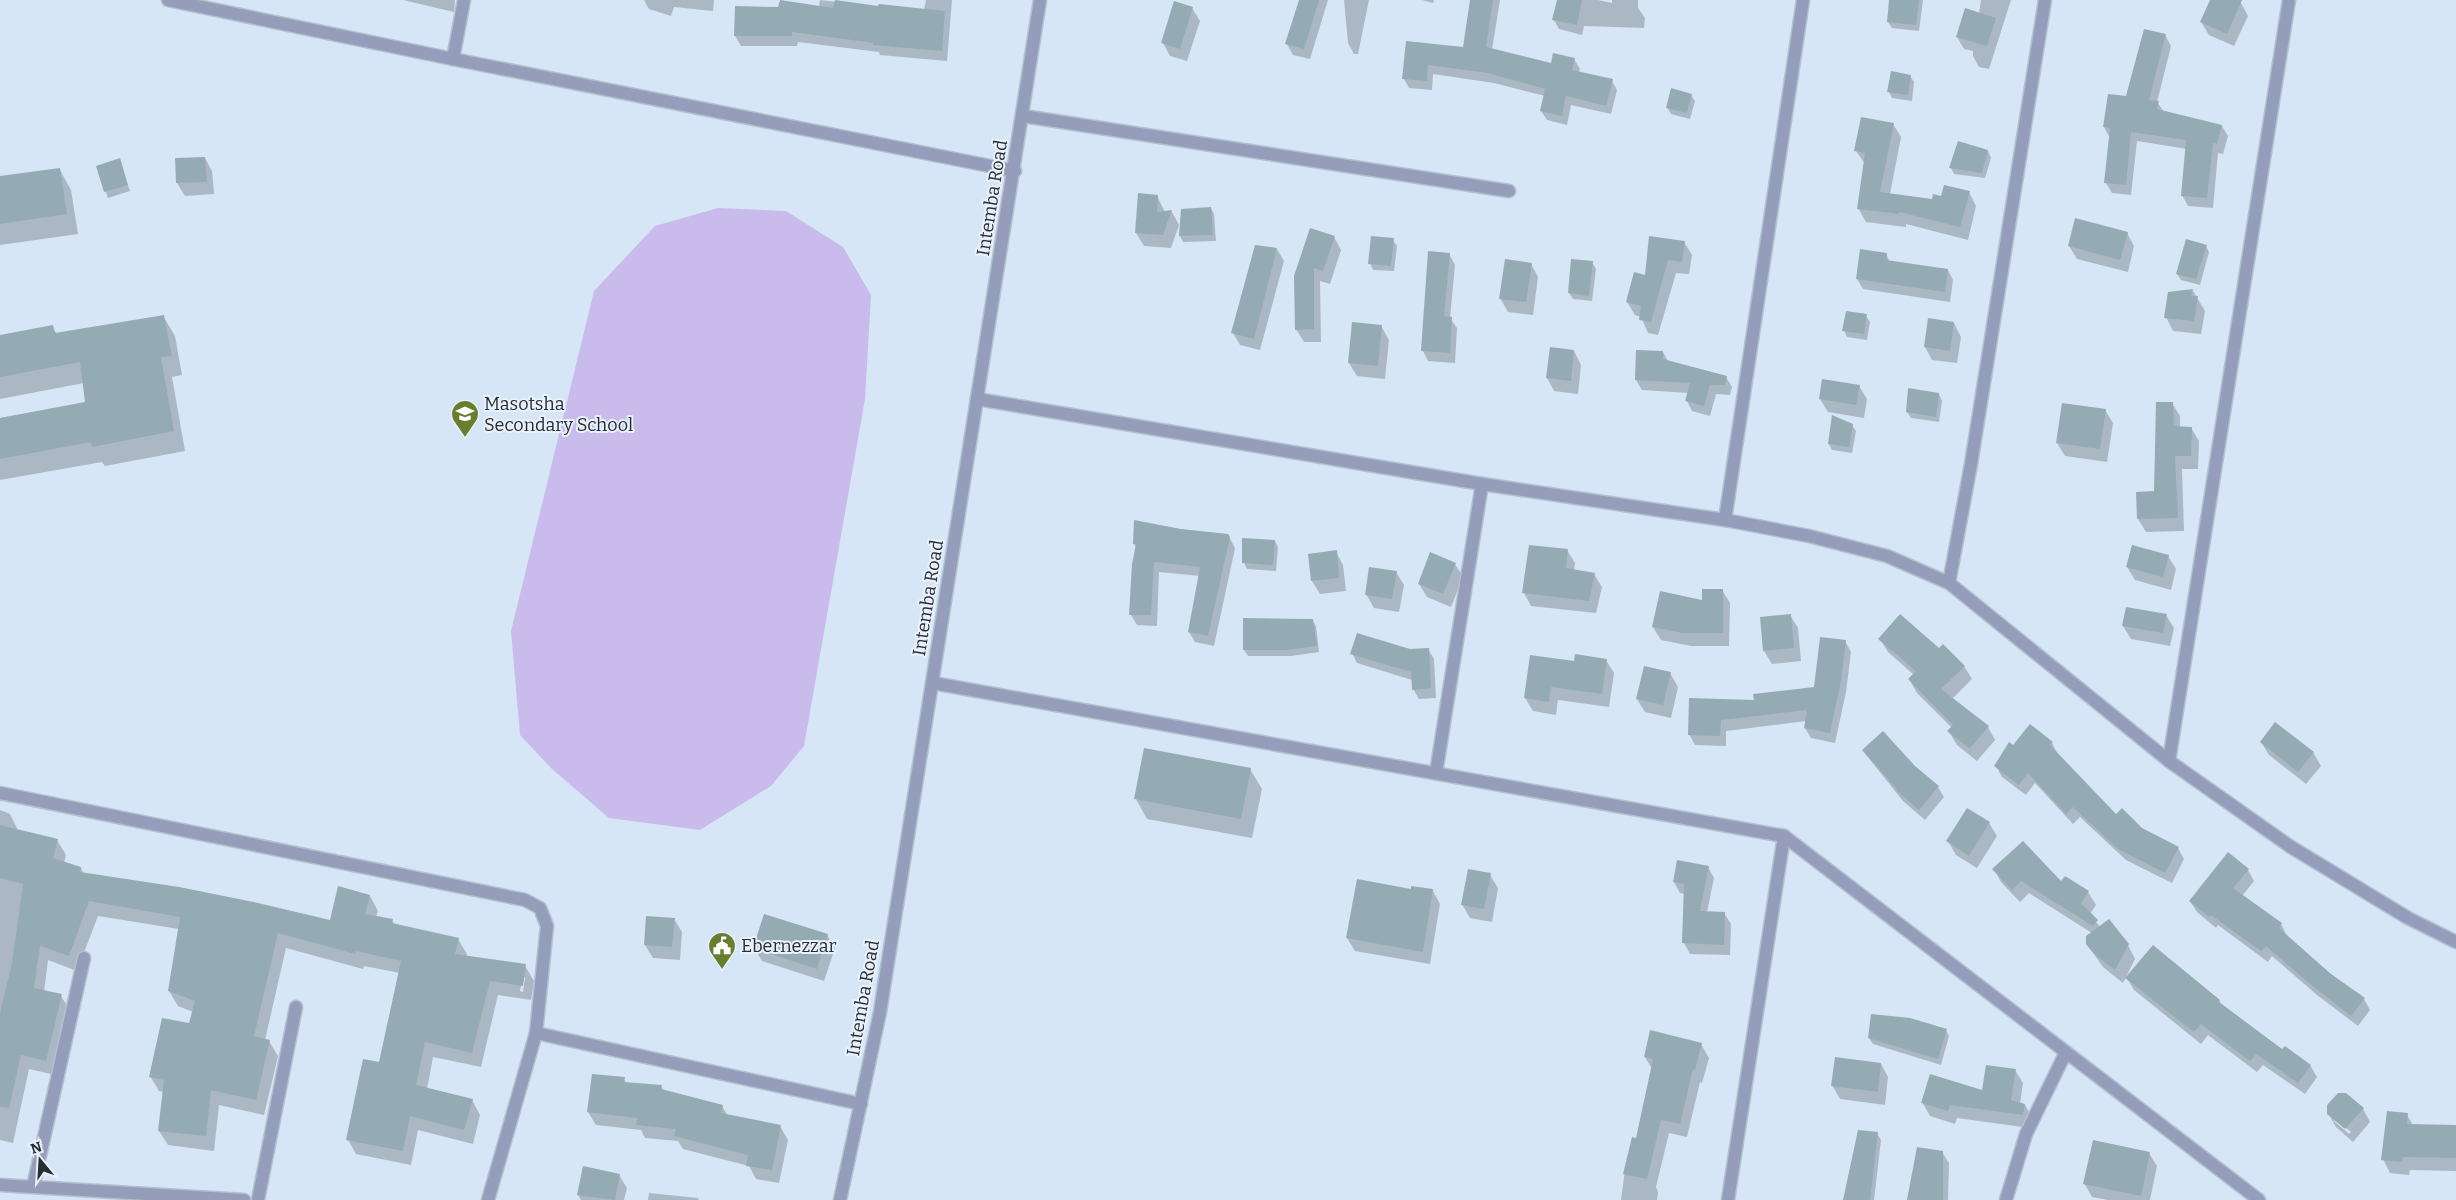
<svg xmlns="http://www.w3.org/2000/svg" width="2456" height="1200" viewBox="0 0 2456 1200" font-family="Bitter,serif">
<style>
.green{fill:#c9bbeb}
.shadow{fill:#0003;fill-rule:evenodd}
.building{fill:#95abb4}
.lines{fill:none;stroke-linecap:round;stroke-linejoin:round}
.minor-casing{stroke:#b3c1cf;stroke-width:15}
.minor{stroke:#959dbb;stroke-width:12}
.labels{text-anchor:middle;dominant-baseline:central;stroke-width:4;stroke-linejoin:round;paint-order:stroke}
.street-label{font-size:18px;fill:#272d33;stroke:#e9f2fc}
.poi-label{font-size:18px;fill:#272d33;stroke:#e9f2fc;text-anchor:start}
</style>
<rect width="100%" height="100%" fill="#d6e6f6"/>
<polygon class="green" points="718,208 786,211 843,247 871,295 865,399 804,746 771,786 700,830 609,818 552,769 520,735 511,631 594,291 655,226"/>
<g class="shadow">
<polygon points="403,0 455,0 454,12"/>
<polygon points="644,0 714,0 713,11 674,7 671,16 649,9"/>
<polygon points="820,0 880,7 924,10 926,0 952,0 947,61 880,55 879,52 798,42 797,46 741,46 735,36 779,8 819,7"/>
<polygon points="1300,0 1328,0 1310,59 1293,55 1287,44"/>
<polygon points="1344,0 1369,0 1358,54 1354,54 1348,43"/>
<polygon points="1422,0 1434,0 1433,3"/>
<polygon points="1472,0 1500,0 1492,50 1552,65 1574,59 1580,69 1579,73 1612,81 1617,90 1611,114 1571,105 1567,125 1547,120 1541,111 1545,96 1494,83 1433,74 1432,90 1409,88 1404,79 1408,42 1464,49"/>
<polygon points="1558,0 1598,0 1612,3 1612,0 1638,0 1638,8 1645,18 1644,28 1584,26 1582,35 1559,29 1554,20"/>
<polygon points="1890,0 1923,0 1919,31 1892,28 1888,22"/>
<polygon points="1981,0 2011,0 1989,69 1979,67 1973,56 1973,51 1964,49 1957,37 1979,14"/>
<polygon points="2211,0 2235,0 2241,3 2248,16 2234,46 2209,35 2201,22"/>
<polygon points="1192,8 1200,21 1187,61 1170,56 1163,43"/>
<polygon points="2165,35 2171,46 2157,102 2164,112 2222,126 2228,136 2223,154 2218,153 2213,208 2188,206 2182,195 2187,149 2137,141 2131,195 2112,193 2106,183 2110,138 2104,127 2109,95 2127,98"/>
<polygon points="1910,76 1914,82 1912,101 1892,98 1889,92"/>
<polygon points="1691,95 1695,101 1690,119 1671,114 1667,107"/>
<polygon points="1893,124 1901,137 1890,194 1933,200 1969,192 1976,206 1968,240 1906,224 1906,227 1866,222 1858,208 1865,164 1856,151"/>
<polygon points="1959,142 1988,151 1991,158 1985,178 1954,174 1951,168"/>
<polygon points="205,158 212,171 214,194 185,196 177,183"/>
<polygon points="119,160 130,191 108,198 97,167"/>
<polygon points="60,170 71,190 78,234 0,245 0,177"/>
<polygon points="1139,195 1157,196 1165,212 1172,212 1179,225 1171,248 1144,246 1136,233"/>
<polygon points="1211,208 1214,214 1216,241 1183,242 1180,236"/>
<polygon points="2127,233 2134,246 2128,272 2077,259 2069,246"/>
<polygon points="1334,237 1341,250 1330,284 1320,281 1321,342 1304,342 1296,329 1295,276"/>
<polygon points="1393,240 1397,246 1394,271 1373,270 1370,263"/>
<polygon points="1684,242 1692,255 1689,274 1676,273 1658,335 1648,333 1641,317 1635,315 1627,302 1646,276"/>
<polygon points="2206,246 2209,252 2200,285 2181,280 2177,274"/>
<polygon points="1277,249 1284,261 1260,350 1240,345 1233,333"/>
<polygon points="1429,252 1449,254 1455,265 1450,318 1457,328 1455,363 1428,361 1423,351"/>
<polygon points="1886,254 1890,262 1948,270 1953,280 1950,302 1863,289 1857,279"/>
<polygon points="1573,261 1592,262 1596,269 1592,301 1573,299 1569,293"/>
<polygon points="1531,264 1538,277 1533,315 1508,312 1500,298"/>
<polygon points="2193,291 2205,311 2201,334 2173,331 2166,317 2169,294"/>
<polygon points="163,316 175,336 182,375 172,377 185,451 105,466 102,462 0,480 0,418 86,403 84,383 0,399 0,336 52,327 57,334"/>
<polygon points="1866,316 1870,322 1867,340 1847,337 1844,330"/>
<polygon points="1954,323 1961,337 1957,363 1932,360 1925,347"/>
<polygon points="1353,324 1381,326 1389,340 1385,379 1357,376 1349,363"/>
<polygon points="1574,351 1581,365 1578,394 1554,391 1547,378"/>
<polygon points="1663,352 1668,361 1726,377 1732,387 1730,395 1716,394 1710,416 1692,411 1687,401 1689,393 1642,390 1636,380"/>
<polygon points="1859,386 1867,399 1864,418 1828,412 1820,399"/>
<polygon points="1939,394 1942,401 1939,422 1911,418 1907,412"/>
<polygon points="2172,403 2180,416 2180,428 2191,428 2199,441 2198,469 2182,469 2184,531 2146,532 2138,519 2155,493"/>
<polygon points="2105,410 2113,423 2107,462 2065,456 2057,443"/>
<polygon points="1852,425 1856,431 1852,453 1832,450 1829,444"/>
<polygon points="1181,531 1228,535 1235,548 1214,646 1195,642 1189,632 1200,576 1159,572 1157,626 1137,625 1131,615 1136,548 1134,544"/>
<polygon points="1275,541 1278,547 1276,571 1247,569 1244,563"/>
<polygon points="1567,550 1575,563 1574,571 1594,574 1602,587 1596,613 1531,606 1524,593"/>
<polygon points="1336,552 1343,565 1346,591 1320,594 1312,581"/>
<polygon points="2168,556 2176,569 2171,590 2135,580 2127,567"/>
<polygon points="1455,564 1463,577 1451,607 1427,597 1419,584"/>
<polygon points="1396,572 1404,585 1399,612 1374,608 1366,594"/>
<polygon points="1722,590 1730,603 1729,646 1691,646 1661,640 1653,627"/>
<polygon points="1790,615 1798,628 1801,661 1772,664 1764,651"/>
<polygon points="2166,615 2174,628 2170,646 2131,639 2123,626"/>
<polygon points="1312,620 1316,626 1319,652 1291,656 1248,656 1244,650"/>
<polygon points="1880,639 1939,650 1964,666 1972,679 1952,699 1988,727 1995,740 1977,761 1957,745 1949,732 1952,728 1917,693 1909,679 1914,675 1888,652"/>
<polygon points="1845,641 1851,652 1846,692 1835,743 1811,738 1805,728 1806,721 1726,731 1726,746 1695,745 1689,734 1755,701 1815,688"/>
<polygon points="1428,649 1434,659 1436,698 1419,699 1413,689 1412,680 1357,663 1352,653"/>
<polygon points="1606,660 1614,673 1609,707 1558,700 1556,715 1533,711 1525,698 1575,663"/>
<polygon points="1670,673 1678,687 1671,718 1645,712 1637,699"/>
<polygon points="2030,726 2052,743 2058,755 2116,816 2178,848 2184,859 2172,883 2126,860 2080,817 2073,824 2035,783 2026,795 2002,777 1996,766"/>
<polygon points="2261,742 2313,752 2321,766 2306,784 2269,755"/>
<polygon points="1863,751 1914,767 1938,787 1944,797 1925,820 1903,801"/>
<polygon points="1250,769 1262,789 1252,838 1147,819 1136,799"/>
<path d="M0,810l10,4 8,16 39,10 9,15 -2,8 17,5 3,6 247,48 39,-26 8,15 -2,6 16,3 2,4 64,15 9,15 -1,3 59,9 9,15 -3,19 -33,-5 -17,72 -48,-10 -6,32 45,11 8,15 -7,29 -55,-14 -7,35 -55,-11 -8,-14 32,-76 20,-91 -36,-7 -1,3 -77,-21 -21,92 4,1 9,15 -14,59 -45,-10 -5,46 -46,-6 -9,-14 4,-39 -4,-1 -9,-15 40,-52 3,-12 -15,-6 -9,-15 10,-62 -81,-13 -21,55 -29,-11 -4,32 17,4 9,14 -15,65 -26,-6 -16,74 -13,-3zM523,977h2l-2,15 -3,-1z"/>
<polygon points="1968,810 1989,823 1997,836 1977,868 1956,855 1948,841"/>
<polygon points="1708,867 1714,878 1707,912 1724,913 1731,924 1730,955 1690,954 1684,943 1685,894 1680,893 1674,882"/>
<polygon points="1994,869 2061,884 2088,892 2096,905 2090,914 2100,927 2128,945 2135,959 2123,983 2103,967 2096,957 2088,944 2092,933 2029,893 2020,902 2001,882"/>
<polygon points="2248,870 2254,881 2242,896 2281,924 2287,936 2331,975 2364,999 2370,1010 2358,1026 2317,995 2272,956 2268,962 2218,925 2216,928 2197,912 2190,901"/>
<polygon points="1490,875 1498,888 1492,922 1470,918 1462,904"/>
<polygon points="1412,890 1433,891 1440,904 1430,964 1355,951 1347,938"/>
<polygon points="674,919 682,932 680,960 653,958 645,945"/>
<polygon points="827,935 835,948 824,981 762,961 754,948"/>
<polygon points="2127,978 2219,1001 2223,1006 2282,1051 2310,1065 2317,1077 2305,1094 2263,1065 2257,1072 2208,1035 2201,1044 2134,990"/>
<polygon points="1946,1030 1949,1036 1941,1065 1873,1044 1869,1038"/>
<polygon points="1701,1044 1709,1058 1702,1083 1700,1082 1687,1137 1669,1133 1656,1187 1658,1192 1657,1200 1621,1200 1625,1170 1637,1139 1652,1069 1645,1057"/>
<polygon points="1881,1064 1888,1077 1885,1105 1840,1099 1832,1085"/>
<polygon points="2015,1070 2023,1083 2020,1104 2025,1105 2032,1118 2030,1128 1957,1118 1955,1124 1930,1116 1922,1102 1983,1092"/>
<polygon points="624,1079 627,1084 661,1086 664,1091 722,1106 728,1116 780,1126 788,1140 779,1183 756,1179 749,1166 683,1149 678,1141 645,1138 641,1130 596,1125 588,1112"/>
<path d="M2363,1109l7,13 -17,20 -17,-15 -8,-14zM2334,1118l17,14 -2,2 -15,-13z"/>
<polygon points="2407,1115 2413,1125 2456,1126 2456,1171 2410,1170 2409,1175 2390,1173 2383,1159"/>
<polygon points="1877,1133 1881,1140 1874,1200 1844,1200"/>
<polygon points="1942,1152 1949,1163 1948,1200 1908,1200"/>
<polygon points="2149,1153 2157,1166 2150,1200 2108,1200 2092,1197 2084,1183"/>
<polygon points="619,1175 627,1188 624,1200 581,1200 578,1195"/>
<polygon points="649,1193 698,1198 699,1200 648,1200"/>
</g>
<g class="building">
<polygon points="780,0 833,8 835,0 878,6 879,4 945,11 942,51 873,45 874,43 792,32 792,36 734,36 735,6 778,7"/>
<polygon points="1299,0 1319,0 1304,49 1285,44"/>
<polygon points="1470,0 1493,0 1486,47 1551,63 1553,53 1575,58 1572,70 1613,79 1606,106 1566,96 1562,116 1540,111 1545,89 1488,73 1428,65 1427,81 1402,79 1406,41 1463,47"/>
<polygon points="1557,0 1582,0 1577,25 1552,20"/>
<polygon points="1889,0 1919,0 1916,25 1887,22"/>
<polygon points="2210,0 2242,0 2227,34 2200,22"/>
<polygon points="1174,1 1193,7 1180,49 1161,43"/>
<polygon points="1965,8 1996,18 1987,46 1956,37"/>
<polygon points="2144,29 2166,34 2149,100 2159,101 2157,109 2222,125 2217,144 2213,143 2207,198 2181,196 2186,140 2131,132 2126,185 2104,183 2110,128 2103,127 2108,94 2126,96"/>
<polygon points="1891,71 1911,75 1908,95 1887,92"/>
<polygon points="1671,88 1692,94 1687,113 1666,108"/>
<polygon points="1861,117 1894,123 1880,192 1932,199 1933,194 1941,196 1944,185 1970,191 1960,227 1899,212 1899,214 1857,209 1865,153 1854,151"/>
<polygon points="1958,141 1988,150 1982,173 1949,168"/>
<polygon points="205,157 207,182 176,183 175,158"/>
<polygon points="120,158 128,185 104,192 96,166"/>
<polygon points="60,168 67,214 0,224 0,176"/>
<polygon points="1138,193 1158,195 1157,212 1172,210 1163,235 1135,233"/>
<polygon points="1211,207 1213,235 1179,236 1181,209"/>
<polygon points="2075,218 2128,232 2120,260 2068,246"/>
<polygon points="1310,228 1335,236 1323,271 1314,268 1314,329 1295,330 1294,276"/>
<polygon points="1371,236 1394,238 1391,266 1368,264"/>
<polygon points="1649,236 1685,241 1682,262 1668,260 1651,322 1639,320 1641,306 1626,302 1634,272 1645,275"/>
<polygon points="2186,239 2207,245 2196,279 2176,274"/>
<polygon points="1255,245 1277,248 1254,339 1231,333"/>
<polygon points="1860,249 1887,253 1886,260 1948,269 1945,292 1856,279"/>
<polygon points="1428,251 1450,253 1444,316 1452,317 1450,353 1421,351"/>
<polygon points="1505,259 1532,263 1526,302 1499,299"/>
<polygon points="1571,259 1593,261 1589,296 1568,293"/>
<polygon points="2193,289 2191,296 2198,296 2194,321 2164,318 2168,292"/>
<polygon points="1846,311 1867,314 1864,334 1842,331"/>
<polygon points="164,315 172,356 161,357 174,431 92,447 91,442 0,459 0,418 85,402 80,362 0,377 0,335 53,325 55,333"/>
<polygon points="1928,318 1954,322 1950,351 1924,347"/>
<polygon points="1352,322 1382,325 1378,366 1348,363"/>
<polygon points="1550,347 1574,350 1571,381 1546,378"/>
<polygon points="1636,350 1663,351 1663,359 1727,376 1725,385 1710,385 1704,406 1685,401 1690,383 1635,380"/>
<polygon points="1822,379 1860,385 1856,405 1819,399"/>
<polygon points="1908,388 1939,393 1936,417 1906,412"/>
<polygon points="2156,402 2173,402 2174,426 2192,427 2191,456 2175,456 2178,518 2137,519 2136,492 2154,491"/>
<polygon points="2062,403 2106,409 2100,449 2056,443"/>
<polygon points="1832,415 1853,424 1849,447 1828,444"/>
<polygon points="1134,520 1181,529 1228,534 1230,537 1208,636 1188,632 1200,567 1154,562 1151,615 1129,615 1132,564 1136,544 1133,544"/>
<polygon points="1242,538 1275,540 1273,565 1242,563"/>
<polygon points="1529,545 1568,549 1566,568 1595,573 1589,601 1522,593"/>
<polygon points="2132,545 2169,555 2163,577 2126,567"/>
<polygon points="1337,550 1339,578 1311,581 1308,554"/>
<polygon points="1430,552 1456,563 1443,594 1418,584"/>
<polygon points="1369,567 1397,571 1392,599 1365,595"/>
<polygon points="1702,589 1723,589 1723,633 1682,633 1652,627 1660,591 1702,600"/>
<polygon points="2126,607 2167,614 2163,633 2122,626"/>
<polygon points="1791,614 1794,648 1763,651 1760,617"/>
<polygon points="1900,614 1939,648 1943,644 1965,666 1941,689 1989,726 1971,747 1969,748 1947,731 1953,725 1908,679 1916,671 1878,639"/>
<polygon points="1243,618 1313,619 1317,646 1287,650 1243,650"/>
<polygon points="1357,633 1410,649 1429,648 1431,688 1412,690 1411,672 1350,654"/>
<polygon points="1820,637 1846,640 1841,681 1830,733 1804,728 1807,710 1721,720 1720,736 1688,735 1689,698 1754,700 1753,694 1814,687"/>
<polygon points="1575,654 1607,659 1602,694 1551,687 1549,702 1524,698 1530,655 1574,661"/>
<polygon points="1644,666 1671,672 1663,705 1636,699"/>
<polygon points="2275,722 2314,752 2298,772 2260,742"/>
<polygon points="2030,724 2053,742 2050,745 2116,814 2122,808 2142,828 2179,847 2165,873 2118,849 2073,807 2066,814 2028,773 2019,785 1994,766 2009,742 2013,745"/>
<polygon points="1883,731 1915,766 1939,786 1919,810 1896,790 1897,789 1862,750"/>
<polygon points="1144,748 1251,768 1241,819 1134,799"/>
<polygon points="1967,808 1990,822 1969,856 1946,841"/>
<polygon points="0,825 58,839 53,858 81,867 80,872 179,887 258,903 330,920 338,886 370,895 365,914 393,919 392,923 459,938 455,954 526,964 523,986 490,981 472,1053 425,1042 416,1085 473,1099 464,1130 410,1116 403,1151 346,1140 363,1059 379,1062 401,961 356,951 355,954 278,933 254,1036 270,1040 256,1100 211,1090 206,1136 158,1131 164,1080 149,1077 162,1018 189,1023 195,1001 168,991 180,917 89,901 69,956 40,946 34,988 62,994 46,1061 21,1055 9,1108 0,1107 0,1013 12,963 23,884 0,878"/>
<polygon points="2023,841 2061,881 2065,876 2089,891 2081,903 2098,920 2093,926 2021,881 2012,890 1992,869"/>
<polygon points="2228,852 2249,869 2233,888 2282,923 2279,928 2331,974 2365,998 2351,1016 2309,983 2266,946 2261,951 2211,915 2209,917 2189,901"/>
<polygon points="1677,860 1709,866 1700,911 1725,912 1724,945 1682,943 1684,884 1673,882"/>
<polygon points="1468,869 1491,873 1484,909 1461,905"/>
<polygon points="1357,879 1411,889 1411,886 1433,889 1423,952 1346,938"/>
<polygon points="764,914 828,934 817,969 753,948"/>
<polygon points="646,916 675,918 672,947 644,945"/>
<polygon points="2109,919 2129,944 2115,970 2094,954 2086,944 2086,936"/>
<polygon points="2153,945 2220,1000 2219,1002 2282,1049 2285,1046 2311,1065 2298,1083 2256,1054 2250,1061 2201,1024 2194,1032 2125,978"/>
<polygon points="1871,1014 1910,1018 1947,1029 1938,1059 1868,1038"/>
<polygon points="1650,1030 1702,1043 1695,1070 1693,1069 1680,1124 1661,1120 1647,1179 1623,1174 1632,1137 1636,1138 1653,1059 1644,1057"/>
<polygon points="1835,1057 1881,1063 1878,1092 1831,1086"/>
<polygon points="1986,1065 2016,1069 2011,1100 2025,1104 2023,1115 1950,1105 1948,1111 1921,1103 1930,1074 1982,1090"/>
<polygon points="592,1074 625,1077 624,1082 662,1085 661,1089 723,1105 721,1113 781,1125 772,1170 746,1166 748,1155 674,1136 676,1129 636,1125 637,1118 587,1112"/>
<polygon points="2338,1093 2346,1093 2364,1108 2345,1129 2327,1114 2327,1105"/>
<polygon points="2387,1111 2408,1113 2407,1124 2456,1125 2456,1158 2403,1157 2402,1162 2381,1160"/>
<polygon points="1858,1130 1878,1132 1870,1200 1843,1200"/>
<polygon points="2093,1140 2150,1152 2141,1196 2083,1184"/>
<polygon points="1917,1147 1943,1151 1943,1200 1907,1200"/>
<polygon points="583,1166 620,1174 615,1200 577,1195"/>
</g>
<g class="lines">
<defs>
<g id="minor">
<polyline points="168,0 453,59"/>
<polyline points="464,0 453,59 1015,171"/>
<polyline points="1023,116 1509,191"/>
<polyline points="977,399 1482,484 1725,520 1809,536 1887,556 1949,583 2169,761 2291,847 2408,918 2456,942"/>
<polyline points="1725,520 1803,0"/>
<polyline points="1949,583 1971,464 2045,0"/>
<polyline points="933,683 1784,836 2259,1200"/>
<polyline points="2169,761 2289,0"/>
<polyline points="1436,773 1482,484"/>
<polyline points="0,793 525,900 540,908 547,926 536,1033 488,1200"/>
<polyline points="536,1033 861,1104"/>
<polyline points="0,1185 244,1200"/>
<polyline points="33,1187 84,958"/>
<polyline points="258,1200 296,1007"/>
<polyline points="840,1200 880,1012 1040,0"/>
<polyline points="1728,1200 1784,836"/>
<polyline points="2006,1200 2026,1134 2066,1052"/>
</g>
</defs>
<use href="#minor" class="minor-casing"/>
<use href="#minor" class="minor"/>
</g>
<defs>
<symbol id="school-pin" viewBox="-11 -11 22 30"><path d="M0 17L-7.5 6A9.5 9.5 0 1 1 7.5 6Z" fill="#687e2f" stroke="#e9f2fc"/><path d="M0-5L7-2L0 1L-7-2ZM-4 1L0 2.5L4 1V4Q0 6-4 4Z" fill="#fff"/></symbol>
<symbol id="civic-pin" viewBox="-11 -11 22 30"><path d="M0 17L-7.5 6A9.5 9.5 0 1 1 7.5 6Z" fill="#687e2f" stroke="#e9f2fc"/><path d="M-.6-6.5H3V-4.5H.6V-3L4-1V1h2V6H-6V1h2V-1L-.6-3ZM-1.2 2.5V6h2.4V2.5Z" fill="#fff"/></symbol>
</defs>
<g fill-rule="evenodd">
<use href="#school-pin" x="449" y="398" width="32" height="43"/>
<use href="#civic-pin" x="706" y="930" width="32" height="43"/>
</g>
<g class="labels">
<g class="street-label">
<text transform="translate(992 198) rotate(-81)">Intemba Road</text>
<text transform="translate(928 598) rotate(-81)">Intemba Road</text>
<text transform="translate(863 998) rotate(-80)">Intemba Road</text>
</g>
<g class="poi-label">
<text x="484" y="404">Masotsha<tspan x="484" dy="21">Secondary School</tspan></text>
<text x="741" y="946">Ebernezzar</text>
</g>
</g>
<g transform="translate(40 1160) rotate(342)" stroke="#e9f2fc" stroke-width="4" paint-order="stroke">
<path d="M0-4L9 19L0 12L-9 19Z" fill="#272d33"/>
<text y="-8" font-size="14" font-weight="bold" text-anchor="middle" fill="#272d33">N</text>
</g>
</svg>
